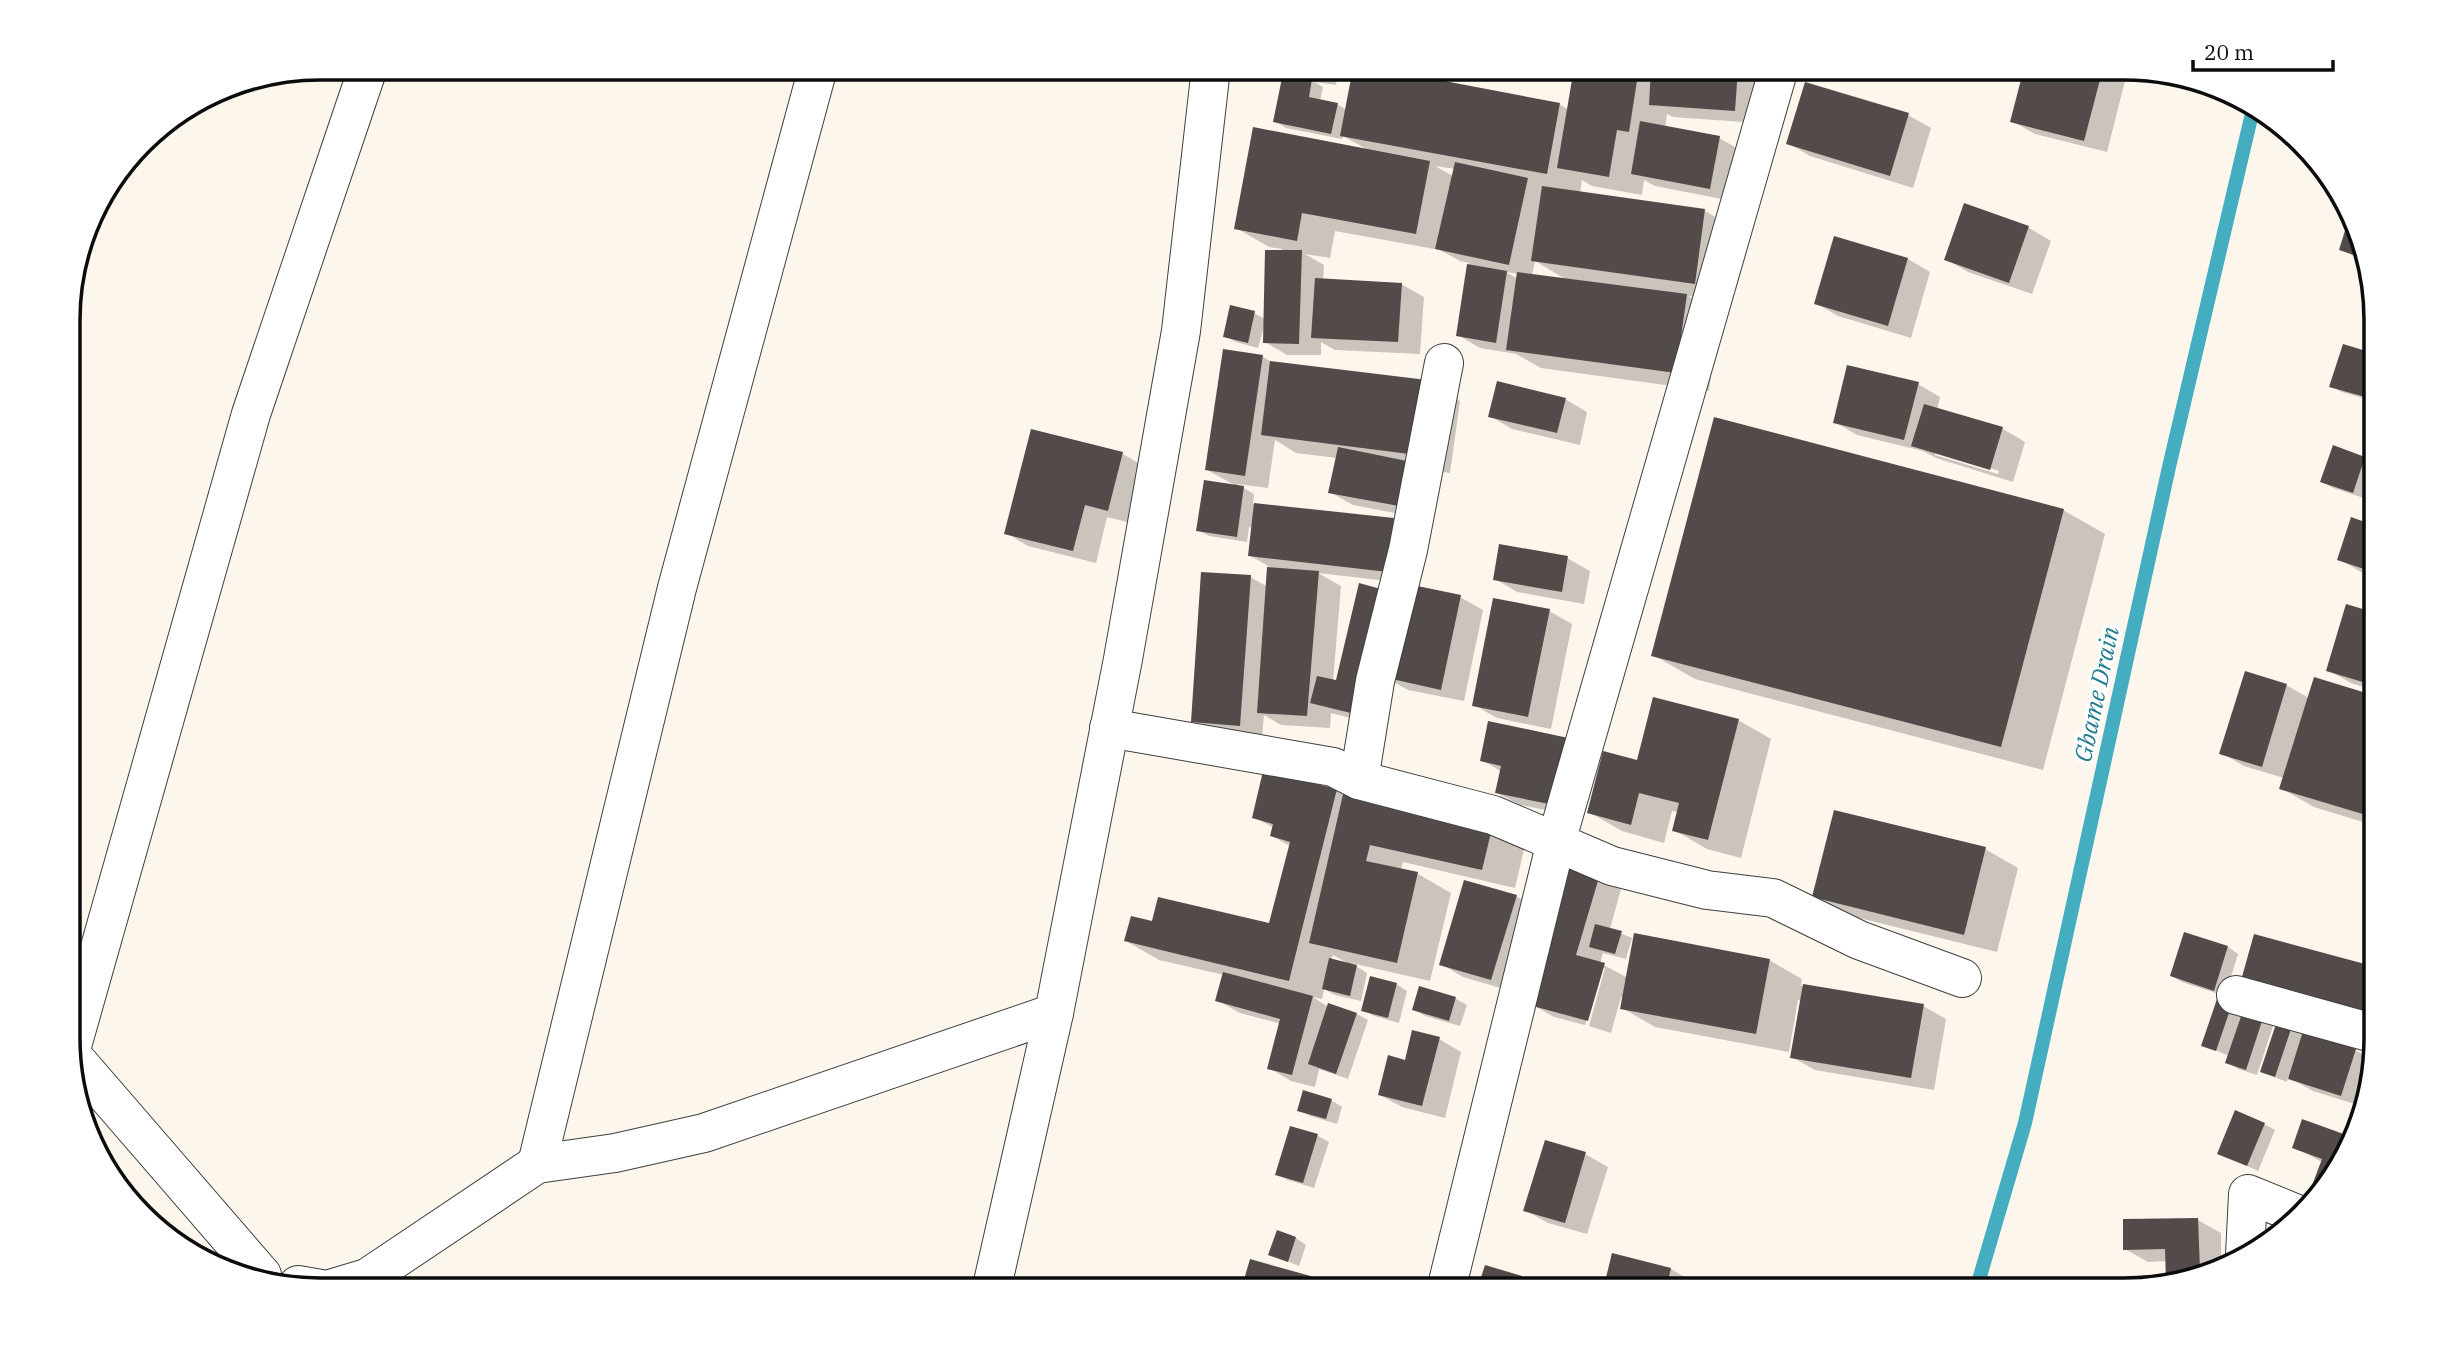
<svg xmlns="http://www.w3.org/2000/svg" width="2445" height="1359" viewBox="0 0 2445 1359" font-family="'IBM Plex Serif',serif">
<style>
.shadow{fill:#0003;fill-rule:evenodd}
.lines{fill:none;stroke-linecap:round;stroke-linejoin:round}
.stream{stroke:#44adbf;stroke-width:14}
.building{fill:#534b49}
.minor-casing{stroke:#3f3f3f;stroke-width:40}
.minor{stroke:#fff;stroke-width:38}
.labels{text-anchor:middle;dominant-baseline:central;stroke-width:7;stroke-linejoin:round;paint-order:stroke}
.water-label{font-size:24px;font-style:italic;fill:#227c90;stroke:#fff}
.rim{fill:none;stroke:#0c0c0c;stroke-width:3.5}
</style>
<rect width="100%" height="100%" fill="#fdf6ec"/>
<g class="shadow">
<path d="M1265,68h73l-2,17 -22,-3 9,5 -3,14 17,3 10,6 212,-6 10,6 6,-39 -15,-3h179l21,12 -3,43 -84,-6 -6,-3 -2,14 54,10 23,13 -10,50 -77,-15 -11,-6 -2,15 -50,-9 -10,-6 -2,13 125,18 33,19 -10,72 -40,-6 31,19 -10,76 -168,-23 -25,-14 -36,-6 -22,-13 11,-72 -9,-2 -20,-11 -105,-19 -5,27 -25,-4 19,11 -1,15 78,4 23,13 -4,57 -85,-4 -14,-8v13h-34l-22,-13 -1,-16 -6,22 -22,-6 -11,-6 29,-23 11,6 16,-67 1,-3 -13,-2 -33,-19 132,-78 -25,-14 -1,3 -56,-11 -11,-7 9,-42zM1435,166l20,3 -2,7zM1535,261l32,19 -35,-5zM1506,272l13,2 -1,5z"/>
<polygon points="2026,68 2103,68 2125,81 2107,152 2035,134 2012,121"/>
<polygon points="1908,115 1931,128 1913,188 1810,156 1788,143"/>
<polygon points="1965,205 2029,228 2051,241 2032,294 1968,272 1946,259"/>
<polygon points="2349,224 2362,261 2341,249"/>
<polygon points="1836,238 1908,259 1930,272 1911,338 1838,316 1816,303"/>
<polygon points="2344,346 2376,356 2376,402 2342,392 2331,386"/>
<path d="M1225,351l38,6 11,6 153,19 33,19 -10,72 -32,-5 3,50 -68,-13 -23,-13 7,-34 -41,-5 -21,-13 -7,48 -31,-4 17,10 -1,10 141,16 22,13 -6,54 50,10 23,13 -19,91 -56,-11 -16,-9 -11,45 -50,-13 -1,15 -49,-3 -17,-10 -2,23 -47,-4 -23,-13 58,-144 18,10 7,-17 -26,-15 4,-27 -4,-1 -2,15 -38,-6 -11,-6 38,-44 -29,-16zM1318,573l87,10 -68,99 -4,-1 8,-95z"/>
<path d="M1918,384l22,13 -3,13 66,19 22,13 -12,40 -77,-24 -13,-7 -66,-16 -22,-13zM1935,451l64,20 -1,3 -63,-19z"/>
<polygon points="1565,399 1587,412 1580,445 1512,429 1490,416"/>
<polygon points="1032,431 1123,454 1145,467 1131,523 1107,517 1096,563 1028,546 1006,533"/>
<polygon points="2364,458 2375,465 2364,498 2333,488 2322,482"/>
<polygon points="2063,510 2105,534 2043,770 1695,679 1653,655"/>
<polygon points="2352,519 2376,527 2376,577 2361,572 2339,559"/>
<polygon points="1567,558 1590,571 1584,604 1517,592 1495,579"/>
<polygon points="2347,606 2376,615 2376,691 2351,683 2328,670"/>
<polygon points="1549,611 1572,624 1551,729 1497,718 1474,705"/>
<polygon points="2315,679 2376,698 2376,826 2314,807 2281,788 2284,778 2244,766 2221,753 2286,685 2309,698"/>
<polygon points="1738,720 1771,739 1741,858 1707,849 1674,830 1678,812 1672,811 1664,843 1622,831 1589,812 1638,762"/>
<polygon points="1490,723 1582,817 1520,805 1497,793 1502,772 1482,760"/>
<path d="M1265,773l72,18 8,5 1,-4 179,53 -10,43 -112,-26 -2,8 17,4 33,19 -21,88 -79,-18 16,10 -6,28 -26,-6 -11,-6 -2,10 -9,-2 15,10 1,-2 28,9 11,6 -20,59 -29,-10 -4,18 -24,-6 -22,-13 12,-44 -41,-11 -23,-13 7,-25 -65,-15 -33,-19 27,-18 117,2 20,-79 -18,-10 2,-8 -20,-11zM1333,955l16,9 -18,-3z"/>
<polygon points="1985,849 2018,868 1997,952 1847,915 1814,896"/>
<polygon points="1599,876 1621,889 1610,929 1632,938 1626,959 1603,953 1600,963 1628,978 1769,960 1802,979 1801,986 1923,1006 1946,1019 1934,1090 1815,1070 1792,1057 1802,1001 1798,1000 1789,1052 1655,1027 1622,1008 1624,997 1621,997 1611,1033 1589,1026 1605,968 1602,968 1585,1025 1554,1017 1531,1004"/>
<polygon points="1516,896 1538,909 1514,992 1463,977 1441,964"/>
<polygon points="2228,947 2238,954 2225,996 2182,982 2172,976"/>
<polygon points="1396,984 1407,991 1399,1023 1374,1016 1363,1010"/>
<polygon points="1420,988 1456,999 1467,1005 1460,1026 1425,1016 1414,1009"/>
<polygon points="2218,1001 2276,1017 2257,1075 2238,1069 2227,1062 2229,1056 2203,1045"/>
<polygon points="2279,1020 2355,1050 2374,1061 2361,1106 2313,1091 2288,1077 2287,1082 2262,1072"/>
<polygon points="1439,1039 1461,1052 1445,1118 1402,1107 1380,1095 1406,1062"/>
<polygon points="1331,1100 1342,1107 1337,1124 1310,1116 1299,1110"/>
<polygon points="2264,1124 2275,1130 2258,1171 2219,1153"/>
<polygon points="1291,1128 1318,1136 1329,1142 1314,1188 1288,1180 1277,1174"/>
<polygon points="2351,1139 2343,1164 2313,1197 2322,1162 2294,1147"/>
<polygon points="1585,1154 1608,1167 1587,1234 1548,1223 1525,1210"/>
<polygon points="2198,1220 2221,1233 2221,1263 2168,1281 2167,1261 2148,1262 2125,1249"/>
<polygon points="1296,1238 1306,1245 1299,1266 1270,1254"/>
<polygon points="1614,1255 1671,1269 1693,1282 1691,1290 1605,1290"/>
<polygon points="1251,1262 1313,1279 1333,1290 1243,1290"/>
<polygon points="1486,1267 1521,1278 1544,1290 1479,1290"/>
</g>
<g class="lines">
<polyline class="stream" points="1976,1290 2025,1123 2169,467 2254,105"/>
</g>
<g class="building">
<polygon points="1287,68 1314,68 1313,73 1286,70"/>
<polygon points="1353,68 1376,68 1560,103 1547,174 1340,136"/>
<polygon points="1574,68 1639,68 1629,132 1617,130 1609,177 1557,168"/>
<polygon points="1651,68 1738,68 1735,111 1649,105"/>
<polygon points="2024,68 2103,68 2084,141 2010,122"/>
<polygon points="1283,73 1312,79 1309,97 1338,103 1331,134 1273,122"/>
<polygon points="1805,82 1909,113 1890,176 1786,144"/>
<polygon points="1640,121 1720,136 1710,189 1631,174"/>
<polygon points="1253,127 1430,161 1416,234 1302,213 1297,241 1234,229"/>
<polygon points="1455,162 1528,178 1509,265 1435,249"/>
<polygon points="1542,186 1705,209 1695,284 1531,261"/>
<polygon points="1964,203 2029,226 2009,283 1944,260"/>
<polygon points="2348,221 2360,257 2339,250"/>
<polygon points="1834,236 1908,258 1888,326 1814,304"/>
<polygon points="1265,250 1302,250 1299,344 1263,343"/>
<polygon points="1467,264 1507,271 1496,343 1456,336"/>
<polygon points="1517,272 1687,294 1676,373 1506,350"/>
<polygon points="1315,278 1402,283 1398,342 1311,338"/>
<polygon points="1230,305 1255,311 1248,343 1223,337"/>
<polygon points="2343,344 2376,354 2376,400 2329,387"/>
<polygon points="1223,349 1263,355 1245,476 1205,470"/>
<polygon points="1270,361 1427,380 1417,455 1261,435"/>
<polygon points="1847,365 1919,382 1904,440 1833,423"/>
<polygon points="1497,381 1566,398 1557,433 1488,417"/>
<polygon points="1924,404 2003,427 1990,470 1911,446"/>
<polygon points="1714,417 2064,509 2001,747 1651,656"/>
<polygon points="1031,429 1123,452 1108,511 1085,505 1073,551 1004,534"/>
<polygon points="2333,445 2365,457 2353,493 2320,482"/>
<polygon points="1338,447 1407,461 1399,506 1328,493"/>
<polygon points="1204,480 1244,486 1237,537 1196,531"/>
<polygon points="1254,503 1394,518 1388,572 1248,556"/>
<polygon points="2351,517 2376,526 2376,573 2337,560"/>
<polygon points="1499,544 1568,556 1562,592 1493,580"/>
<polygon points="1267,567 1319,571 1307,716 1257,713"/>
<polygon points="1201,572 1251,575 1240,726 1191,722"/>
<polygon points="1359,583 1388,591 1359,715 1310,703 1317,676 1336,680"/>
<polygon points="1403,583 1461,595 1441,690 1383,677"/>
<polygon points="1493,598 1550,609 1528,717 1472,706"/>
<polygon points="2346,604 2376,613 2376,686 2326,671"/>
<polygon points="2245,671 2287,684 2262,767 2219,754"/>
<polygon points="2314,677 2376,696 2376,818 2279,789"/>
<polygon points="1653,697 1739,719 1708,840 1672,831 1679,803 1639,793 1631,825 1587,813 1603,751 1637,760"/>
<polygon points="1488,721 1573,739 1559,806 1495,793 1501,766 1480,761"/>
<polygon points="1263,771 1337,789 1289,981 1124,941 1131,916 1152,921 1158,897 1269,923 1290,842 1270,836 1273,824 1252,818"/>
<polygon points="1344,790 1493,824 1482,870 1370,845 1366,861 1418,872 1397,963 1309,943"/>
<polygon points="1834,810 1986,847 1964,935 1812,897"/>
<polygon points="1569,866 1600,874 1576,955 1605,963 1588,1021 1529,1005"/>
<polygon points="1464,880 1517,895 1491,980 1439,965"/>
<polygon points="1595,924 1622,931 1615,954 1589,947"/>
<polygon points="2184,932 2228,946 2214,991 2170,976"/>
<polygon points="1634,933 1770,959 1756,1034 1620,1009"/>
<polygon points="2254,934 2376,967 2376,1021 2240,984"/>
<polygon points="1329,958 1357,965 1350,996 1322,989"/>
<polygon points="1223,972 1313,996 1292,1075 1267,1069 1280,1019 1215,1001"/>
<polygon points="1370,976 1397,983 1388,1018 1361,1011"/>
<polygon points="1803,984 1924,1004 1911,1078 1790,1058"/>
<polygon points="1419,986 1456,997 1449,1021 1412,1010"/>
<polygon points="2217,999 2232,1004 2216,1051 2201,1046"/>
<polygon points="2246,1002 2266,1009 2246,1070 2225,1063"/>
<polygon points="1328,1003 1357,1013 1336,1074 1308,1064"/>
<polygon points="2278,1018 2293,1023 2275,1077 2260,1072"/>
<polygon points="1412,1030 1440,1037 1422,1106 1378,1095 1388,1055 1405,1060"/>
<polygon points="2303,1031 2356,1049 2341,1096 2288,1079"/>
<polygon points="1303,1090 1332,1099 1326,1119 1297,1111"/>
<polygon points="2235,1110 2265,1123 2247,1166 2217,1154"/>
<polygon points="2302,1119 2352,1137 2343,1164 2312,1198 2308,1196 2322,1159 2292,1148"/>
<polygon points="1290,1126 1318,1134 1303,1183 1275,1175"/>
<polygon points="1545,1140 1586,1152 1565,1223 1523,1211"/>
<polygon points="2198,1218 2200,1270 2166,1282 2165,1249 2123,1250 2123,1219"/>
<polygon points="1277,1230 1296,1237 1288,1262 1268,1255"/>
<polygon points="1612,1253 1671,1268 1666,1290 1603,1290"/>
<polygon points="1250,1259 1314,1277 1310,1290 1241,1290"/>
<polygon points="1485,1265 1522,1276 1518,1290 1477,1290"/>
</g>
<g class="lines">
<defs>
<g id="minor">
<polyline points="1109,728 1333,767 1359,780 1493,815 1612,866 1707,890 1773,898 1859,940 1962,978"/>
<polyline points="1359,780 1375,681 1408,550 1444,363"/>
<polyline points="2236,995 2376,1034"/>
<polyline points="70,1053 251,414 368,68"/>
<polyline points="70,1053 262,1275"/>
<polyline points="537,1164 677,588 818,68"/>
<polyline points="2245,1255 2248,1194 2297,1214"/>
<polyline points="298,1285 327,1290 367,1278 537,1164 615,1153 704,1133 1054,1013"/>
<polyline points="1446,1290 1556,842 1779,68"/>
<polyline points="991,1291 1054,1013 1123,659 1181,331 1211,68"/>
</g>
</defs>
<use href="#minor" class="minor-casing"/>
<use href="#minor" class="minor"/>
</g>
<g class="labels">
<g class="water-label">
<text transform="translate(2096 694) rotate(-78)">Gbame Drain</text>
</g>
</g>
<path d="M0 0H2445V1359H0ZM320 80H2124A240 240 0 0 1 2364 320V1038A240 240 0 0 1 2124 1278H320A240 240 0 0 1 80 1038V320A240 240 0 0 1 320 80Z" fill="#fff" fill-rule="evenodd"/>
<path class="rim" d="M320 80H2124A240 240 0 0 1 2364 320V1038A240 240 0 0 1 2124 1278H320A240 240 0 0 1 80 1038V320A240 240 0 0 1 320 80Z"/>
<path d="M2193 60v10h140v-10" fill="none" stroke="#0c0c0c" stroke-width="3.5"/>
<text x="2204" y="60" font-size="21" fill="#0c0c0c" stroke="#ffffff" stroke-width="5" paint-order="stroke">20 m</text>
</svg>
